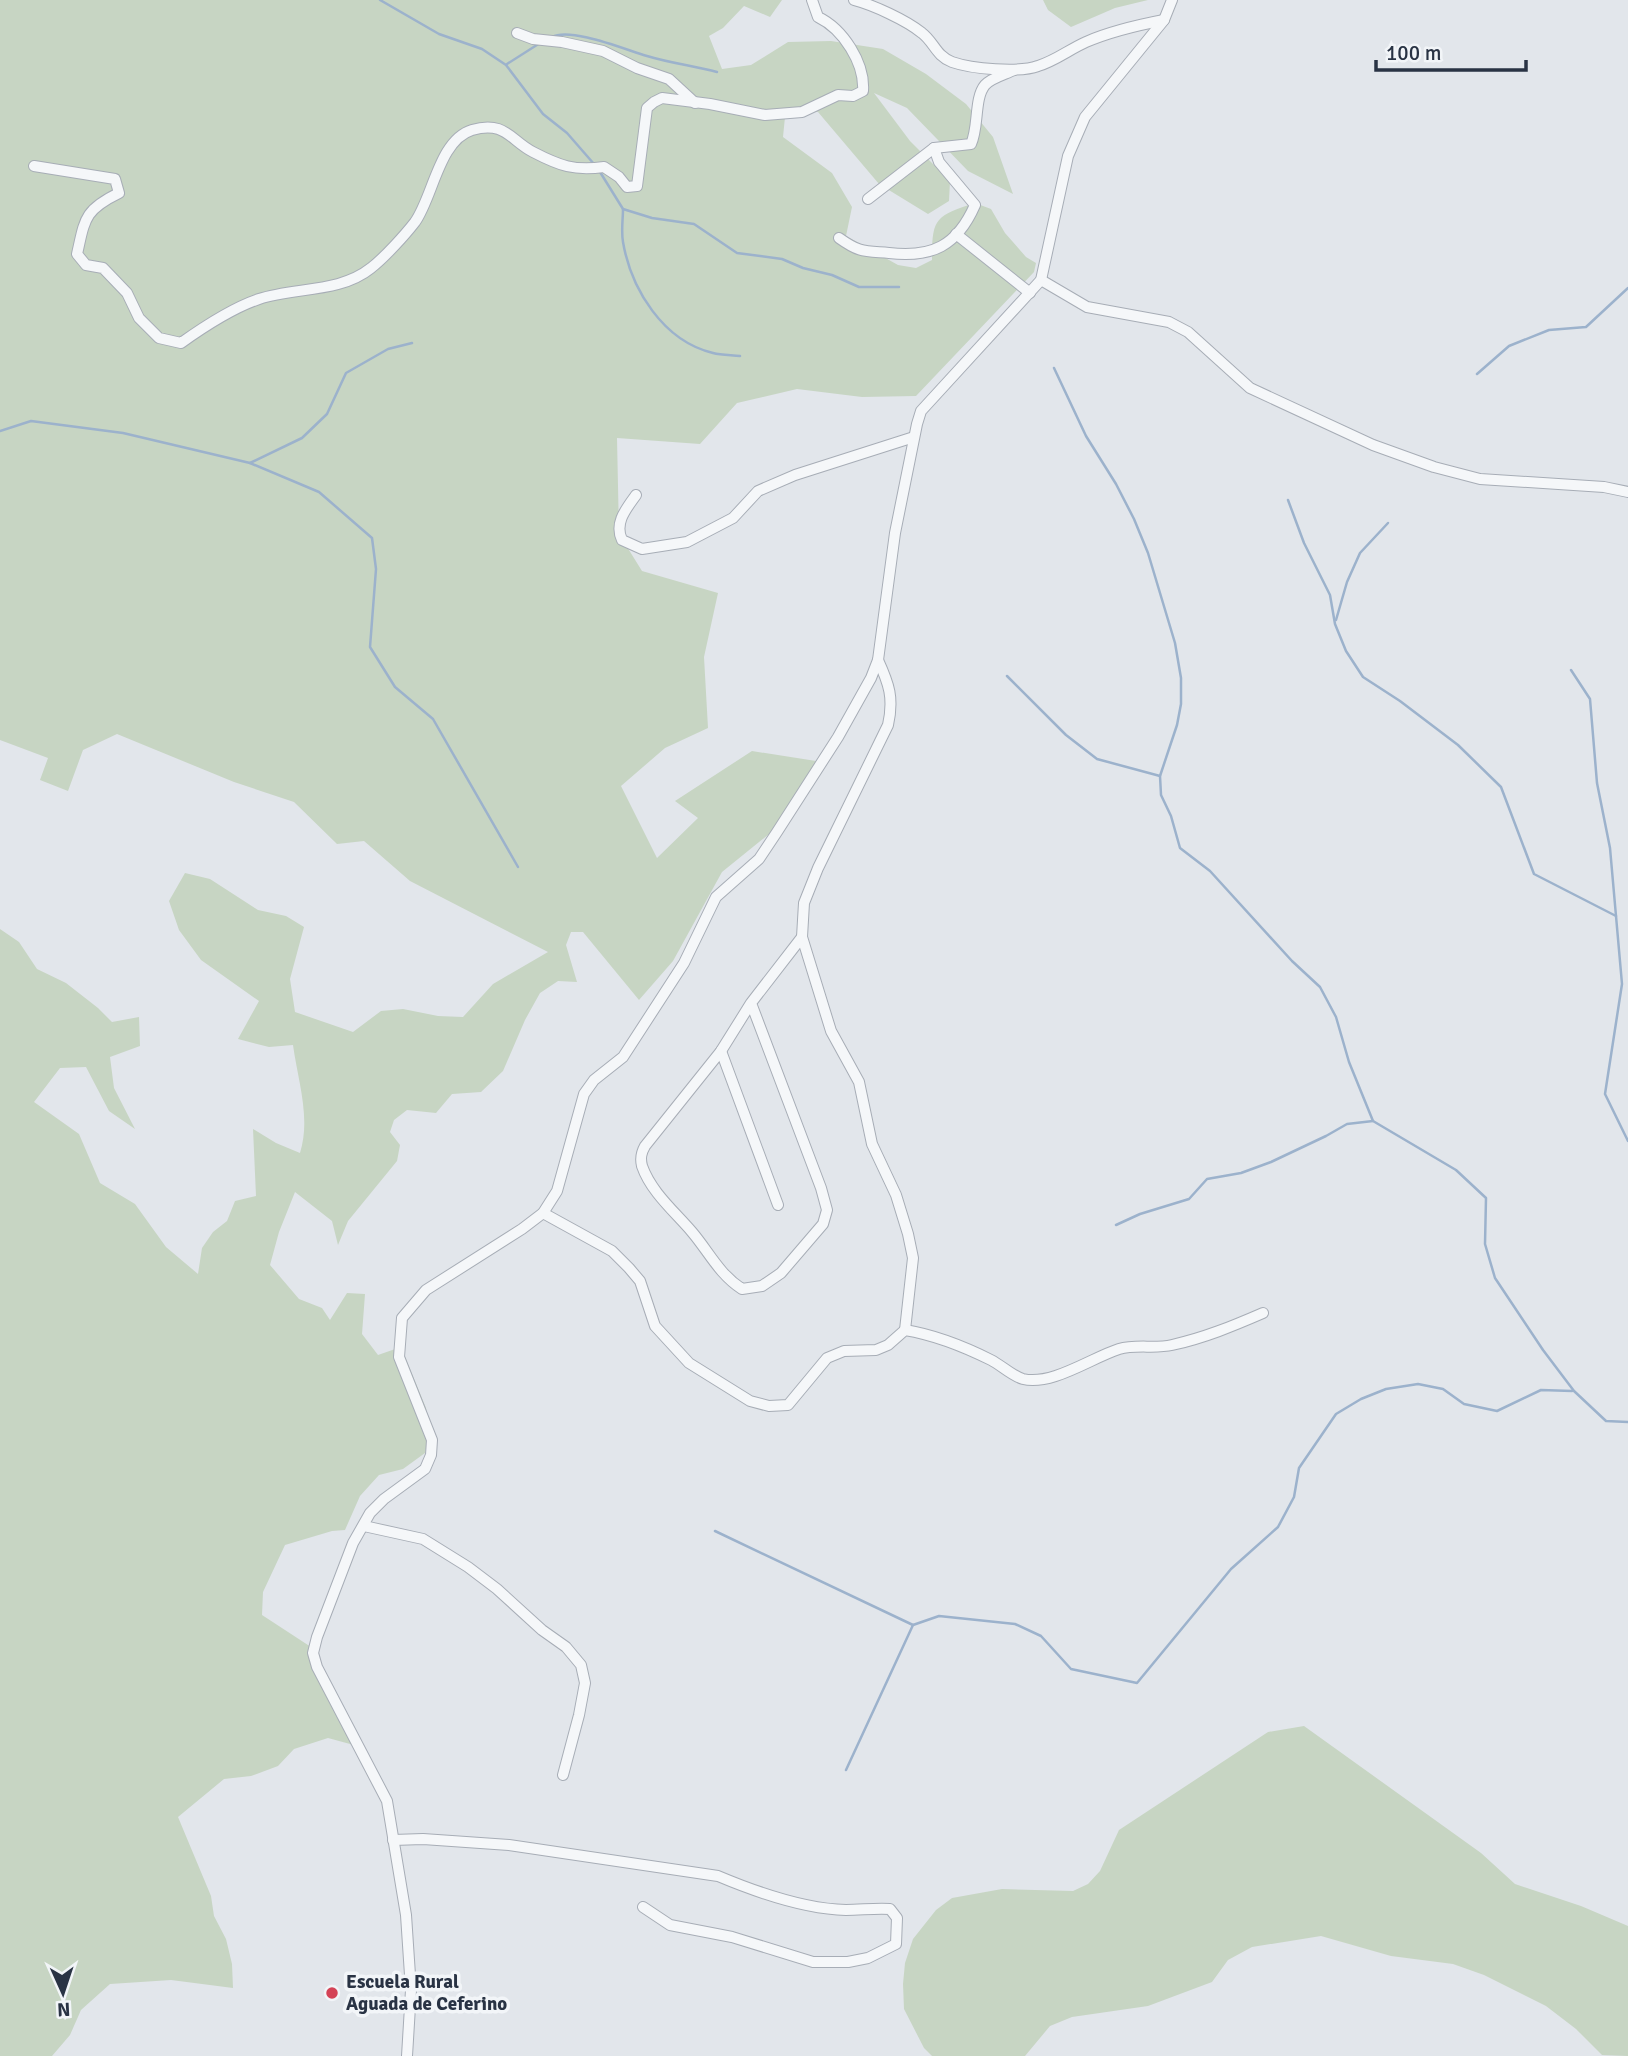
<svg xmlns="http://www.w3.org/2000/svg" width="1628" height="2056" viewBox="0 0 1628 2056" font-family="Signika,sans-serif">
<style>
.green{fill:#c7d5c3}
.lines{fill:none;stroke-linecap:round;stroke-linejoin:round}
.stream{stroke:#9cb2cc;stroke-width:2.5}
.street-casing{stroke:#a7adb6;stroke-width:12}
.street{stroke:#f5f7f9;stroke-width:10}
.poi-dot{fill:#d44356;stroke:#f2f5f8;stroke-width:2.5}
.labels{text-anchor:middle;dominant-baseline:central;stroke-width:7;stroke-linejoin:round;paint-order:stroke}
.poi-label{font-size:19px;font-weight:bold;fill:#293344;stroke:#f2f5f8;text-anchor:start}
</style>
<rect width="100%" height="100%" fill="#e2e6eb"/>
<g class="green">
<path d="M0,0h782l-12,17 -26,-11 -21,22 -14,8 13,33 29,-4 37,-23 43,-1 52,8 43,25 40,30 27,33 20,57 -45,-23 -61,-63 -33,-15 36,48 40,40 -1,20 -21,13 -49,-30 -61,-72 -17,-3 -16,8 -2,20 49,36 20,34 -6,29 52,29 18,3 16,-8c0,-42 3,-44 43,-57l16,6 14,24 21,24 10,6 -2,9 -118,124 -54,1 -65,-8 -60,14 -37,41 -83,-6 2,96 23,37 76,22 -14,64 4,71 -43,20 -44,38 36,72 41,-40 -23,-17 77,-50 64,10 -37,65 -57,46 -49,89 -34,39 -56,-68h-12l-5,13 11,37 -19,-1 -18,12 -15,27 -22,51 -22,21 -29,2 -16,19 -29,-3 -13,10 -4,12 10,13 -3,16 -49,60 -10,24 -6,-24 -37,-29 -16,40 -9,33 29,34 23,9 8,12 17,-27 18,1 -3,40 16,21 23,-8 25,61 4,23 -5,22 -22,16 -24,6 -19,21 -15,34 -13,1 -47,14 -22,47 -1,23 49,32 50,100 -33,-9 -34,11 -16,17 -27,10 -27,3 -46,38 33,79 3,20 12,23 6,25 1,24 -62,-8 -61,4 -29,26 -11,25 -18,21h-52v-1127l19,13 18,27 29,14 32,25 14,14 27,-5 1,29 -30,11 4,31 21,41 -26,-18 -23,-44 -26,1 -26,34 45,32 21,49 35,21 31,43 32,27 4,-26 11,-16 14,-11 8,-20 21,-5 -3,-67 23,14 24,10c11,-35 -2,-72 -7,-108l-24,2 -31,-8 21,-38 -58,-41 -22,-30 -10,-29 16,-28 25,6 48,31 28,6 18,11 -14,52 5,33 58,20 28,-21 22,-2 35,7 25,1 30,-33 55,-32 -138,-71 -46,-40 -27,3 -43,-42 -60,-20 -117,-48 -34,16 -15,41 -28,-11 8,-22 -48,-18z"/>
<polygon points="1043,0 1148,0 1115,8 1071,27 1048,10"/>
<polygon points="1304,1726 1481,1853 1515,1884 1581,1906 1628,1926 1628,2056 1602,2055 1576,2029 1546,2006 1484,1975 1453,1964 1391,1956 1321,1936 1252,1947 1228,1960 1212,1982 1148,2006 1072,2017 1050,2026 1025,2056 932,2056 924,2048 904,2009 903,1984 905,1963 913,1939 936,1910 952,1898 1002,1889 1073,1891 1088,1884 1100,1871 1119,1830 1268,1732"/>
</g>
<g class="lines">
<g class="stream">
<polyline points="380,0 439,34 482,49 506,65 543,114 567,133 594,164"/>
<path d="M552,37c19,-10 74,13 95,19 23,7 47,10 70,16"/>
<polyline points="507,64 540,43"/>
<polyline points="600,172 623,209 652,218 694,224 737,253 782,259 803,268 832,275 859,287 899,287"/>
<path d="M623,209c0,10 -2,22 0,33 8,47 40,99 90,111 8,2 18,2 27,3"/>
<polyline points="1054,368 1086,436 1116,484 1134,519 1148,553 1175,643 1181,678 1181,704 1177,725 1160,776 1161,795 1171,816 1180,848 1210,871 1292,961 1320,987 1336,1017 1349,1062 1373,1121 1456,1170 1486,1198 1485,1244 1495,1278 1543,1350 1574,1391 1606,1421 1628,1422"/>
<polyline points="1477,374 1509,346 1549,330 1586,327 1628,288"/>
<polyline points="0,431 31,421 123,433 250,463 319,492 372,538 376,569 370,647 395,687 433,719 518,867"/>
<polyline points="250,463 302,438 327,414 346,373 388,349 412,343"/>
<polyline points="1288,500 1304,543 1330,595 1335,624 1346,651 1363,677 1400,701 1458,745 1501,787 1534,874 1616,916"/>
<polyline points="1336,620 1347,582 1360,553 1388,523"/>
<polyline points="1571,670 1590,699 1597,783 1610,848 1622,984 1605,1094 1628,1141"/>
<polyline points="1007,676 1066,735 1097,759 1160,776"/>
<polyline points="1116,1225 1140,1214 1189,1199 1207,1179 1241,1173 1271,1162 1326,1136 1347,1124 1373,1121"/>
<polyline points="715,1531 913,1625"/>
<polyline points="846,1770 913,1625 939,1616 1015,1624 1041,1636 1071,1669 1137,1683 1231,1569 1278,1527 1294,1497 1299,1468 1336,1414 1361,1399 1386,1389 1418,1384 1443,1389 1464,1404 1497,1411 1541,1390 1572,1391"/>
</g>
<defs>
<g id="street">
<path d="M854,0c19,5 52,20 68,33 12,9 14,23 30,29 20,7 67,11 86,4 17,-5 32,-17 48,-24 25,-11 52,-17 78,-22"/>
<polyline points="517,33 533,39 562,42 603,51 637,68 669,79 695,103"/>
<path d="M34,166l81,13 4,14c-35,17 -34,26 -42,61l9,11 17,3 24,25 12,25 20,20 22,5c21,-15 54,-36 78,-44 36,-12 81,-6 112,-31 13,-10 34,-33 44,-46 18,-25 24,-82 57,-92 33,-10 39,11 61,22 27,14 41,19 71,15l15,10 8,10 10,-1 10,-78 7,-6 8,-4 48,6 55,11 37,-3 36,-17 15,1 10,-5c2,-28 -20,-62 -45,-74l-6,-17"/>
<path d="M868,199l66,-51 37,-4c8,-17 3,-46 14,-59 6,-7 21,-11 29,-15"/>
<polyline points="956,234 1030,293"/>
<path d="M839,238c21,15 25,13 50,15 43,5 68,-7 86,-48l-36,-43 -5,-14"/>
<polyline points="1041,280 1087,307 1169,322 1188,332 1250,388 1373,445 1434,467 1480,479 1604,487 1628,492"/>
<path d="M636,495c-10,14 -22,28 -14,45l20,9 45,-7 46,-24 25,-27 37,-16 119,-38"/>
<path d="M878,660c11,24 16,38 10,65l-70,143 -14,35 -2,34 29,94 28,51 13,62 24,51 12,39 5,24 -8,72"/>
<path d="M751,1003l70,185 6,22 -4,14 -42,49 -19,13 -20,3c-23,-15 -33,-37 -50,-57 -17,-20 -41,-40 -50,-66 -2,-8 -1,-13 3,-20l76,-95 30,-48 51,-66"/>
<polyline points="721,1051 778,1205"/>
<path d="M543,1213l69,38 17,17 11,13 15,45 34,37 61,38 19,5 19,-1 39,-47 17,-7 32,-1 12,-5 17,-15c30,5 58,16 86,30 10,5 21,16 32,19 29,7 68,-21 96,-30 17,-5 36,0 53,-4 32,-7 61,-19 91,-32"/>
<polyline points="364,1526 423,1539 468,1567 497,1589 542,1630 566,1647 581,1665 585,1683 579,1715 563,1775"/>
<path d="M393,1840l30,-1 86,6 209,31c38,16 86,33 128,34 15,0 29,-2 44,-1l7,9 -1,26 -28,14 -20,4h-35l-81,-25 -62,-12 -27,-18"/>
<polyline points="407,2056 411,1990 406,1915 387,1801 317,1667 313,1653 317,1637 353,1543 370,1513 384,1499 425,1469 431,1455 432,1440 399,1357 402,1318 426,1290 522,1229 543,1213 557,1191 584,1094 594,1080 623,1057 684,963 716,897 759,859 777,832 838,737 871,678 878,660 895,533 917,424 921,411 1041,280 1068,156 1085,117 1164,20 1172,0"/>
</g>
</defs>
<use href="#street" class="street-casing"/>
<use href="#street" class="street"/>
</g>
<circle class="poi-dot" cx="332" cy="1993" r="7"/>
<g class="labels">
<g class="poi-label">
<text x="346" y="1982">Escuela Rural<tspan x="346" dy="22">Aguada de Ceferino</tspan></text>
</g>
</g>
<g transform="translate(63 1993) rotate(177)" stroke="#f2f5f8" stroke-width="5" paint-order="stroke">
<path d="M0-5L12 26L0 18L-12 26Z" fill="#293344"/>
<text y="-10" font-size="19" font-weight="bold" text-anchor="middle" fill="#293344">N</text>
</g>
<path d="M1376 60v10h150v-10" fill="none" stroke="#293344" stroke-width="3.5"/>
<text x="1386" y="60" font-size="21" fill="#293344" stroke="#f2f5f8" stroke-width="5" paint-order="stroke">100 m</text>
</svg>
